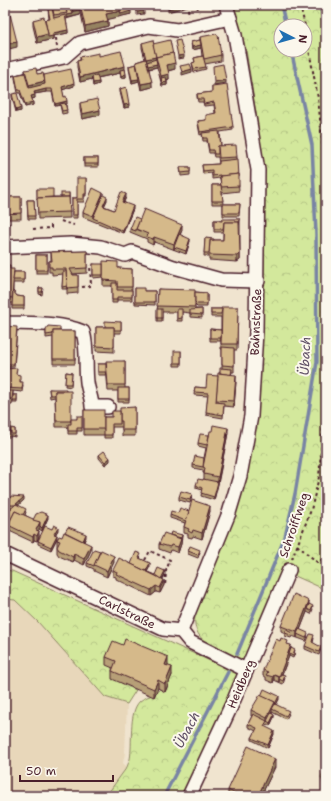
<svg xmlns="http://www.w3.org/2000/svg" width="331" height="801" viewBox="0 0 331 801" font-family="'Shantell Sans',sans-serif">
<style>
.built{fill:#e8d7ba}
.forest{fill:url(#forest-crowns);stroke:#8e8464;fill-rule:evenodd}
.water{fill:url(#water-ripples);stroke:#7984a4}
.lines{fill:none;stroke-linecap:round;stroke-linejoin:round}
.stream{stroke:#7984a4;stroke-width:3.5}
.minor-casing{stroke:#4a1f2b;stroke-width:16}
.path{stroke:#4a1f2b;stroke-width:2;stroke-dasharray:3 3;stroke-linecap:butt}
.minor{stroke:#fbf7ec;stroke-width:13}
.wall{fill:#b79f77;stroke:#4a1f2b}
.shaded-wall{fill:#958261;stroke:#4a1f2b}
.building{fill:#d5b98a;stroke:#4a1f2b}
.labels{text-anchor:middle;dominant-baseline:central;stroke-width:4;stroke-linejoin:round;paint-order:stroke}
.street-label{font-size:12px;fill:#4a1f2b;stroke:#fbf7ec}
.water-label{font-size:13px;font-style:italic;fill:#615267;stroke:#fbf7ec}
</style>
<defs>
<pattern id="forest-crowns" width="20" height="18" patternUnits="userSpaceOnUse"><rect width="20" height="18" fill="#d3e89c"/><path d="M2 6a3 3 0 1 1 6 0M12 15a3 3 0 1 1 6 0" fill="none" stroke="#b7c787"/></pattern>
<pattern id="water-ripples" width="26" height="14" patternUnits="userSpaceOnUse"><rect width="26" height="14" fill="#98c8f4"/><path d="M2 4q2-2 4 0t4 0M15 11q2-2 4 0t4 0" fill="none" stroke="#84abd1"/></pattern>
</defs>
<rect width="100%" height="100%" fill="#f0e4cf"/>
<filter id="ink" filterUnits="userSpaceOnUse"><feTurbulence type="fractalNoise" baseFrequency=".025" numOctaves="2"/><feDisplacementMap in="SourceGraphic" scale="8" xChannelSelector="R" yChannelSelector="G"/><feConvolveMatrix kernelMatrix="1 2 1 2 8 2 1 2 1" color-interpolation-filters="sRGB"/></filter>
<g filter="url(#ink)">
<polygon class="built" points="5,599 15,600 38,622 105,697 127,704 125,753 123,763 127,767 106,796 5,796"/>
<g class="forest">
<path d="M234,5h85l7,33v552l-42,-19 -39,91c-22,-11 -54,-17 -50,-47l39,-98 24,-126 6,-109 1,-98 -7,-58 -12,-76zM281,26h24v24h-24z"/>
<path d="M5,570l7,1 229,104 -55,121h-80l21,-29 3,-8c3,-15 -2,-47 10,-58 8,-6 13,-4 21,-13l-50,-26c1,19 9,21 25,28l-9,14 -22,-7 -67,-75 -23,-22 -10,-1z"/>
<polygon points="326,766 326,791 321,777"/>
</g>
<polygon class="water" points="326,5 326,38 319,6"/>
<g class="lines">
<g class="stream">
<polyline points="281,5 286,26"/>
<polyline points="237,654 285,537 295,494 317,362 316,234 312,145 291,50"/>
<polyline points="164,796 228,672"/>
</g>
<defs>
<g id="minor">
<polyline points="5,70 64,57 80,43 149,26 177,30 230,18"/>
<polyline points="5,247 71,244 101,247 125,255 132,252 174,267 221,280 258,281"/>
<path d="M5,323c25,1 54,-1 78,9 5,16 2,34 4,50 1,9 5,16 5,25h16"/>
<polyline points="5,554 163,629 181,631 190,642 246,670"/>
<polyline points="181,631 229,513 240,476 251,416 256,332 258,170 235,35 226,5"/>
<polyline points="189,796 233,702 289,570"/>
</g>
</defs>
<use href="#minor" class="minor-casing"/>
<g class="path">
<polyline points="300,5 305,26"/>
<polyline points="197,6 199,12"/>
<polyline points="188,9 189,15"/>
<polyline points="305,29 318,98 326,181"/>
<polyline points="56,38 57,47"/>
<polyline points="61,221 66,223 74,225"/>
<polyline points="33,229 51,228 51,222"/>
<polyline points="5,231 10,223"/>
<polyline points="82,287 91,286 90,265"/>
<polyline points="297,545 317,562 326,558"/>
<polyline points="292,559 311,510 319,477 326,390"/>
<polyline points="145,560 150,551 170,560 166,571 165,587"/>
</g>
<use href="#minor" class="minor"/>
</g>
<g class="wall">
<polygon points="51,5 79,5 80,15 66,19 68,33 53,36 53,39 37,43 33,26 33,20 45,20 49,19 48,9 51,8"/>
<polygon points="81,9 131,14 108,19 108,26 85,32 81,14"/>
<polygon points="200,37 221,55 221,61 205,64 206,69 194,72 192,63 195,63 194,58 202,56 201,48 192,50 191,42 200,40"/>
<polygon points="142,43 153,44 175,69 168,71 169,79 167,80 167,85 162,86 157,67 149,69 152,87 141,90 139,81 132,83 129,69 129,66 136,64 136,62 145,59 142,48"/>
<polygon points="99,56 125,69 126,77 121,78 120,73 98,78 99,84 93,86 92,79 80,82 77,67 77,61 80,60 80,57"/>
<polygon points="25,70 37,74 44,75 74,86 62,90 64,97 67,104 66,104 67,113 62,114 60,105 55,106 52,92 46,92 34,94 35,98 32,99 33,105 25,107 20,93 18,93 15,78 15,75 25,73"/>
<polygon points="212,86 233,127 233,130 220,132 221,146 237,157 239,191 222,193 223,204 212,204 212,185 221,185 220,178 212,179 212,173 203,174 202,165 219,164 218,157 214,157 213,153 209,153 207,141 203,141 202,134 200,135 198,124 198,121 206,120 215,113 214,105 204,106 203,102 198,102 197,97 197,94 212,92"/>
<polygon points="120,89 129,107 124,108 120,92"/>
<polygon points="12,94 21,111 16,112 12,97"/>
<polygon points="80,103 100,115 82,119 80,109"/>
<rect x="84" y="158" width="14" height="9"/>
<polygon points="180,167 190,167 190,175 181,176"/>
<polygon points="86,178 86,196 84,196 84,202 77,202 77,218 72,218 72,198 77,198"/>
<polygon points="37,189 53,197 61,197 69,193 70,218 38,219"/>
<polygon points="103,195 107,200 104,206 114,210 126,197 124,202 133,209 123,233 83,217 83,212"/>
<rect x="5" y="197" width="16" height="22"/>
<polygon points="27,200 34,200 35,219 28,219"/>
<polygon points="223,204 240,204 239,216 223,216"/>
<polygon points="140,219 182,230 180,235 190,241 186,254 154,242 153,245 147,242 147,239 130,232 130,229"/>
<polygon points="240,219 240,260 237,262 209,260 209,256 204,256 205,238 214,240 223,240 223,232 214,232 214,220"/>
<polygon points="87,251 87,273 72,274 73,275 78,275 78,293 67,294 67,282 67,289 62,289 63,274 52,275 52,272 49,272 49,261 51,261 51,252"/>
<rect x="36" y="255" width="11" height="18"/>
<polygon points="93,264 118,268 132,269 132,300 117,300 117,303 112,303 112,286 103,286 103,277 93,278"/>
<polygon points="5,265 14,272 24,272 24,283 13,283 13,291 17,296 24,297 24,309 12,309 12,303 5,303"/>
<polygon points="39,288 43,288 42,295 39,294"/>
<polygon points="135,288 144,291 155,291 155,305 135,304"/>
<polygon points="158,289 195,292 207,293 207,307 197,307 195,305 195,304 195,309 202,309 202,318 190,317 190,313 182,312 182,321 177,321 177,312 162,312 162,321 157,321"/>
<polygon points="238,307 237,350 234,350 234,372 232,372 231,375 236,381 234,407 224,406 223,418 206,415 208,396 194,395 195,387 206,388 218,376 222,368 222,349 221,349 221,335 221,341 210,341 210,329 221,330 221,317 211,317 211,309 221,309"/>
<polygon points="121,322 121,333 114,333 114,352 96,351 96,327 105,327"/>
<polygon points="5,326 17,330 14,367 7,367 7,369 16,374 23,385 22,392 13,391 13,395 17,395 17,403 13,403 13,400 12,405 8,405 8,423 11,428 15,429 15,437 11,436 11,437 5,437 5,391 6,372 5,372"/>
<polygon points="46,329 60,331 75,331 75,364 53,364 53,337 46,338"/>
<polygon points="181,351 181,366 174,366 174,363"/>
<polygon points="125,361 125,388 129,388 129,402 118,402 118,391 108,391 106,367 106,375 98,375 98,364 106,364"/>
<polygon points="66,372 72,373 71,387 65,386"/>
<polygon points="49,389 66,391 71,422 82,416 82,431 77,431 77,434 68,434 68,427 56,427 55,397 50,398"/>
<polygon points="135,407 135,436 122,436 122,427 112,427 112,438 104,438 104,435 84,435 84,410 104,417 112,417 120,411"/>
<polygon points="228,433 218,484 214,500 201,496 202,490 196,488 196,485 203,480 204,479 204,473 203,473 203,470 193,468 193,465 204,458 206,448 198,446 198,443 209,435"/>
<polygon points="99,455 110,461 105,465 99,458"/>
<rect x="5" y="466" width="3" height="12"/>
<polygon points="5,479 7,485 7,498 5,498"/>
<polygon points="179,497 192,497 190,503 179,500"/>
<polygon points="24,500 18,505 26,512 25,515 33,520 48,518 42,531 39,529 38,531 39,537 37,541 34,540 33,542 5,529 5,511 5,514 12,508 10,508 10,505"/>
<polygon points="189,511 210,511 202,539 193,536 192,538 188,537 188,534 184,533 184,527 185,523 170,518 170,515"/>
<polygon points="52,529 58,530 55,535 57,538 51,550 38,544 38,541"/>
<polygon points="170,535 182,535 181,544 178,553 171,550 170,553 159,549 159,544"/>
<polygon points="86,537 84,541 91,550 84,565 74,560 73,562 59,556 57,553 57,540"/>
<polygon points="100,551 114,562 107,577 94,571 94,569 87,566 87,563"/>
<polygon points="188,551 200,552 198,558 188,554"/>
<polygon points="141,557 140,558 150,566 147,572 155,575 165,574 163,579 164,585 160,593 156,592 151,596 116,579 116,577 113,576 113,570 131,564"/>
<polygon points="309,604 313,609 311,614 307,612 300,630 308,636 306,641 292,636 291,638 285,636 285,633 281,631 281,626"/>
<polygon points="314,638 313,643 321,649 319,655 305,649 305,646"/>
<polygon points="288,644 295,653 293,658 289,656 282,674 285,678 283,684 274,680 273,683 266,680 266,677 263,676 263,670"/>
<polygon points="106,657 168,665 168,666 172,675 165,692 158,688 154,697 112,679 112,671 113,668 106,665"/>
<polygon points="279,699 276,705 289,714 286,719 272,712 272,713 274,717 270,726 267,724 265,727 274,734 268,748 252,740 252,738 256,731 248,727 248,724 252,716 251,716 251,710"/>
<polygon points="275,767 261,796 228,796 228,790"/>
</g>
<g class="shaded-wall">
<polygon points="182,5 191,5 168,12 168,9"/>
<polygon points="80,10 80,15 67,18 67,15 73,14 73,11"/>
<polygon points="121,11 131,11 131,14 106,20 106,14"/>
<polygon points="144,11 144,14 137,15 137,12"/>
<polygon points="108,21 108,26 85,32 85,26"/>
<polygon points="68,30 68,33 53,36 53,39 37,43 37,37"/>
<polygon points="17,42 17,47 5,50 6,44"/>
<polygon points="201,45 201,48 192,50 192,47"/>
<polygon points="184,55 184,58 178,59 178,56"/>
<polygon points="156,57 156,62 147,64 146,59"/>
<polygon points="175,63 175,69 167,71 167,65"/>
<polygon points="157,64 157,67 147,69 147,66"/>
<polygon points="125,66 125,72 120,70 120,73 92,79 92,77 92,79 80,82 80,77"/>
<polygon points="192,69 192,72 182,75 182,72"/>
<polygon points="126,74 126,77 121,78 121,76"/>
<polygon points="169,74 169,79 162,81 161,78 161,81 161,76"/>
<polygon points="139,79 139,81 132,83 132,80"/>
<polygon points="226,80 226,83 214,85 214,82"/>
<polygon points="45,81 45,87 29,90 29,85"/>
<polygon points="99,82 99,84 93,86 93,83"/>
<polygon points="152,82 152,87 141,90 141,84"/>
<polygon points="167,82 167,85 162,86 162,83"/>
<polygon points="74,83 74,86 62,90 62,87"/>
<polygon points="46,89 46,92 34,94 34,92"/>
<polygon points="35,95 35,98 31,99 31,96"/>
<polygon points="67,101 67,104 55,106 55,104"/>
<polygon points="33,102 33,105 25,107 25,104"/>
<polygon points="129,104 129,107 124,108 124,105"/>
<polygon points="21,108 21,111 16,112 16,110"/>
<polygon points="100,110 100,115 82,119 82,114"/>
<polygon points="103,193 103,198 93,218 93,216"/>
<polygon points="126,194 126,197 122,205 122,202"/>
<polygon points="107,197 107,200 103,209 103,206"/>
<polygon points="133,206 133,209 123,233 123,231"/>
<polygon points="182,225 182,230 175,247 174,247 174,250 174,244"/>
<polygon points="154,237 154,242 153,245 153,239"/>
<polygon points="190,239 190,241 186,254 186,251"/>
<polygon points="240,254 240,260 237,262 237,256"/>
<polygon points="236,375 236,381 234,407 234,401"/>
<polygon points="228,428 228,433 218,482 218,477"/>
<polygon points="110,458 110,461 105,465 105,462"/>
<polygon points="218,482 218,484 214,500 214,497"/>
<polygon points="24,497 24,500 15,508 15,505"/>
<polygon points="210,506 210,511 202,539 202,533"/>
<polygon points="48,515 48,518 42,531 42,528"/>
<polygon points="40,522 40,528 36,535 36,530"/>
<polygon points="58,527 58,530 54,537 54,534"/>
<polygon points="39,531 39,537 37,541 37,536"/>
<polygon points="34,534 34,540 33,542 33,537"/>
<polygon points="86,534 86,537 82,546 82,543"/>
<polygon points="57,535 57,538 51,550 51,547"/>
<polygon points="182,535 181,544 178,553 178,547"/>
<polygon points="91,545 91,550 84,565 84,559"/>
<polygon points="74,554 74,560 73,562 73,557"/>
<polygon points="114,556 114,562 107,577 107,571"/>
<polygon points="150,563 150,566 145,576 145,573"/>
<polygon points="165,571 165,574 160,584 160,581"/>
<polygon points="164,580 164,585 160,593 160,588"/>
<polygon points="156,586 156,592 151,596 151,590"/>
<polygon points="309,601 309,606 307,609 307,612 298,635 297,634 297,638 297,632"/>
<polygon points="291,645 291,651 289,654 289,656 280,679 279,679 279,682 279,677"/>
<polygon points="168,657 168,665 165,673 165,665"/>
<polygon points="172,667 172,675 165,692 165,684"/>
<polygon points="274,675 274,680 273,683 273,677"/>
<polygon points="158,680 158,688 154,697 154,689"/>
<polygon points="279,696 279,699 275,707 272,709 272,712 268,722 267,721 267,718 275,702"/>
<polygon points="274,715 274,717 270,726 270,723"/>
<polygon points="274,731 274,734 268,748 268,745"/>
<polygon points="275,759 275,767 261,796 258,796"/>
</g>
<g class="building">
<polygon points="52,5 65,5 67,13 54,15"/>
<polygon points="65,5 71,5 73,14 67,15 67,13"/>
<polygon points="71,5 79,5 80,10 73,11"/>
<polygon points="97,5 119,5 121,11 106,14 108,21 85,26 81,9"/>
<polygon points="119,5 129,5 131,11 121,14"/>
<polygon points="135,5 142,5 144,11 137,12"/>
<polygon points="168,5 182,5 168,9"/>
<polygon points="52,8 54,18 65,15 68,30 53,33 53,36 48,37 48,34 45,20 50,19 48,9"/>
<polygon points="10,14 17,42 6,44 5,41 5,15"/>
<polygon points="44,17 48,34 37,37 33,20"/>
<polygon points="216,34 218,35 221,55 204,59 200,37"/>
<polygon points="153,40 156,57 146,59 142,43"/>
<polygon points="170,40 173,55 173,53 156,57 153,44"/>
<polygon points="180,40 184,55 178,56 175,41"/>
<polygon points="200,40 201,45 192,47 191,42"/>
<polygon points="121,51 125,66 80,77 77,61 81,60 80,57 99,53 99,56"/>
<polygon points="173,53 175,63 167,65 169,74 161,76 156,57"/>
<polygon points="203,56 206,67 194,69 192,63 195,62 194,58"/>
<polygon points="146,59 152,82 141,84 136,62"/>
<polygon points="156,59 157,64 148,66 147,62"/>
<polygon points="136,64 139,79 132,80 129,66"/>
<polygon points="190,64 192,69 182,72 180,66"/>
<polygon points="223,64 226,80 214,82 213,66"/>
<polygon points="36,68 37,74 43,73 45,81 29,85 25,70"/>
<polygon points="71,69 74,83 62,87 64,97 66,96 67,101 55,104 52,89 46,89 34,92 35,95 31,96 33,102 25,104 20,90 18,90 15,75 25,73 29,88 45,84 44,75"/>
<polygon points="125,69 126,74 121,76 120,70"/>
<polygon points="97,75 99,82 93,83 92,77"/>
<polygon points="166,77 167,82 162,83 161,78"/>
<polygon points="227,84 233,127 200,132 198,121 206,120 206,115 216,113 214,102 204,104 203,99 198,99 197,94 212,92 212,86"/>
<polygon points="126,87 129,104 124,105 120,89"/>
<polygon points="17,93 21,108 16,110 12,94"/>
<polygon points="97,99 100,110 82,114 80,103"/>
<polygon points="65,103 67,110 62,111 60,104"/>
<polygon points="219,131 221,146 218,146 218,154 214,154 213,150 209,150 207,138 203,138 202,133"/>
<polygon points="236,145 237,157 219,158 218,146"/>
<rect x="84" y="158" width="14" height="6"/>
<polygon points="238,159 239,177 239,174 220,176 220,178 220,175 212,176 212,170 203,171 202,165 219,164 219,161"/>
<polygon points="180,167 190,167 190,172 181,173"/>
<polygon points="239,174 239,186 221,187 220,176"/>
<polygon points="77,178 86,178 86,194 84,194 84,199 77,199 77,215 72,215 72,198 77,198"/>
<polygon points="212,185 221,185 223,201 212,201"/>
<polygon points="93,188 103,193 93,216 83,212"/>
<polygon points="37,189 53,189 53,197 37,198 37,200"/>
<polygon points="121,192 126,194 122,202 133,206 123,231 93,218 103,195 107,197 103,206 114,210"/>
<rect x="61" y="193" width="8" height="4"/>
<polygon points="5,197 21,197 21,213 5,214"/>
<polygon points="69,197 70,212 38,213 37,198"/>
<polygon points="27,200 34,200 35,216 28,216"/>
<polygon points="223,204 240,204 239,213 223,213"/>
<polygon points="144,209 182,225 174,244 154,237 153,239 147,237 148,234 136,229"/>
<polygon points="135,217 140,219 136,229 136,231 130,229"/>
<polygon points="222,219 240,219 239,225 239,222 224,222 223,229 214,229 214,220 222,221"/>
<polygon points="224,222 239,222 240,254 237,256 209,255 210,240 223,240"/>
<polygon points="179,234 190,239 186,251 174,247"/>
<polygon points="205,238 214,239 214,240 210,240 209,253 204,253"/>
<polygon points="87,251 87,268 70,269 73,275 78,275 78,287 67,288 66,269 52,269 52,267 49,267 49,261 52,261 51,252"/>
<rect x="36" y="255" width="11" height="15"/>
<polygon points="103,261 118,262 118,268 132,269 132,287 117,287 117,281 103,280"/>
<rect x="93" y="264" width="10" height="11"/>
<polygon points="5,265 10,265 10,269 14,269 12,298 5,297"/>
<polygon points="63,271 66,271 67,286 62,287"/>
<polygon points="14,272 24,272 24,280 13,280"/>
<polygon points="112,283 117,283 117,290 132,290 132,297 117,297 117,300 112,300"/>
<polygon points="39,288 43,288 42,292 39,292"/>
<polygon points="135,288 144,288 144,291 155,291 155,302 135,302"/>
<polygon points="158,289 195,290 195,307 157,306"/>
<polygon points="13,291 17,296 24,297 24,306 12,306"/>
<polygon points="195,292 207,293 207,304 197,304 195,302"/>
<polygon points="222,307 238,307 237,344 221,344"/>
<polygon points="5,308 7,309 6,315 5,315"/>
<rect x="157" y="309" width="5" height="9"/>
<polygon points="177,309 182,309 182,318 177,319"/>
<polygon points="202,309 202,315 190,314 190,310"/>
<polygon points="211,309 222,309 221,314 211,314"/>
<polygon points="105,321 121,322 121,330 114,330 114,327 105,327"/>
<polygon points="5,326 17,327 14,364 7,364 8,339 6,339 6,334 5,334"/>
<polygon points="48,326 60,327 60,331 53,331 53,334 46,335 46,329"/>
<polygon points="96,327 114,327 114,347 96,346"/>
<polygon points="210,329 221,330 221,338 210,338"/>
<rect x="53" y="331" width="22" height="28"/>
<polygon points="5,334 6,334 6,339 8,339 7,366 5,366"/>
<polygon points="222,347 234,348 234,366 222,365"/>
<rect x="174" y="351" width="7" height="12"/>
<polygon points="106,361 125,361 125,385 108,385"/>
<rect x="98" y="364" width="8" height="8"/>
<polygon points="17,368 16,374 20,375 20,382 23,382 22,389 5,388 6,369"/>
<polygon points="220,368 232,369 231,375 220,373"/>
<polygon points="66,372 72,373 71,384 65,384"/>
<polygon points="218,373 236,375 234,401 216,400"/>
<polygon points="207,375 218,376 216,402 224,403 223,415 206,412 208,393 194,392 195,387 206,388"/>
<rect x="118" y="388" width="11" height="11"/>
<polygon points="49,389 66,389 66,391 55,391 55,395 50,395"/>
<polygon points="5,391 13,391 12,399 8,399 8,412 7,423 11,423 11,432 5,431"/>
<polygon points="55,391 71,391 71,421 56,421"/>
<rect x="13" y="395" width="4" height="5"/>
<polygon points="135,407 135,430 122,430 122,421 120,421 120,408"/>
<rect x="84" y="410" width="20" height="19"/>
<polygon points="112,411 120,411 120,424 112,424 112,435 104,435 104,417 112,417"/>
<polygon points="77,416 82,416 82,428 77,428 77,431 68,431 68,424 71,424 71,419 77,419"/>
<polygon points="213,425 228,428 218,477 204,474 205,468 203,467 210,431 212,431"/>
<polygon points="11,428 15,429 15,434 11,434"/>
<polygon points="200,434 209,435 207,445 198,443"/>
<polygon points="104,451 110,458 105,462 99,455"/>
<polygon points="195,456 204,458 203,467 193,465"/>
<rect x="5" y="466" width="3" height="6"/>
<polygon points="5,479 7,480 7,493 5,493"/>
<polygon points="198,479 203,480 203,479 218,482 214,497 201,493 202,488 196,485"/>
<polygon points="181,491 192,494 190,500 179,497"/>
<polygon points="11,496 24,497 15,505 10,505"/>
<polygon points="192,500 210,506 202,533 193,530 192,533 188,531 189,529 184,527"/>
<polygon points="16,504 26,509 23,515 15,511 8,525 8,528 5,526 5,514"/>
<polygon points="180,508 189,511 186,521 170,515 171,511 178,513"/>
<polygon points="15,511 40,522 36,530 39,531 37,536 34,534 33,537 8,525"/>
<polygon points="41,512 48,515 42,528 40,526 40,522 33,520 36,514"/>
<polygon points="54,525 58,527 54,534 57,535 51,547 38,541 45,526 52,529"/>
<polygon points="68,527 86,534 83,541 65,532"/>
<polygon points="64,532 91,545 84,559 74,554 73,557 59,550 57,547 60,541 57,540 59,536 62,537"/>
<polygon points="171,532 182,535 181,538 170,535"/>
<polygon points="164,533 181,539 178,547 171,545 170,547 159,544"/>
<polygon points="190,546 200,550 198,555 188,551"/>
<polygon points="94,549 100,551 94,566 87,563"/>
<polygon points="101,550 114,556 107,571 94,565"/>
<polygon points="136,552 141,554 139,558 150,563 146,571 131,564"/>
<polygon points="119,558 164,580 160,588 156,586 151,590 116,574 117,572 113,570"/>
<polygon points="158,568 165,571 161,579 155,575"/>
<polygon points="294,594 309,601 297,632 281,626"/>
<polygon points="309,604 313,606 311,611 307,609"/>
<polygon points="299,629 308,633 306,638 297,634"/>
<polygon points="286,630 292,633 291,635 285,633"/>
<polygon points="310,634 314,635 312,642 321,647 319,652 305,646"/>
<polygon points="281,638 288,641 287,644 291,645 279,677 274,675 273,677 266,675 268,672 263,670 276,639 280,641"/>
<polygon points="125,639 168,657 165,665 172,667 165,684 158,680 154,689 112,671 116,661 106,657 113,641 123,645"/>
<polygon points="291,648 295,650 293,656 289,654"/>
<polygon points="281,674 285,675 283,681 279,679"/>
<polygon points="264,689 279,696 275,704 275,702 261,696"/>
<polygon points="260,695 275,702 267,718 251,710"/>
<polygon points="275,704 289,711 286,716 272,709"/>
<polygon points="271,713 274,715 270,723 267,721 264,726 274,731 268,745 252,738 257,728 248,724 253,714 267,721"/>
<polygon points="248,746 275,759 258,796 240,796 228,790"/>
</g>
</g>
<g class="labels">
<g class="street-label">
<text transform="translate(256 322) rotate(-88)">Bahnstraße</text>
<text transform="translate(294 525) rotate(-71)">Schroiffweg</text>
<text transform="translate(127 612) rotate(26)">Carlstraße</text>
<text transform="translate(241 684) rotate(-67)">Heidberg</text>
</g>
<g class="water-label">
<text transform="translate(305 356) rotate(-87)">Übach</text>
<text transform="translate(187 730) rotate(-62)">Übach</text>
</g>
</g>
<rect width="331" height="801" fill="none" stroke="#fbf7ec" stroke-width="20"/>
<rect x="10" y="10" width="311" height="781" fill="none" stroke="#4a1f2b" stroke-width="1.5" filter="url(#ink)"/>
<g transform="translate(293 38) rotate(96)"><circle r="19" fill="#fbf7ec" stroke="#b4a19f"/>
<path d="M0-3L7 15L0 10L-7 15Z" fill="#1f6fb2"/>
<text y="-6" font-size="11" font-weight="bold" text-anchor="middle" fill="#4a1f2b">N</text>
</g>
<path d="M20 775v6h93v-6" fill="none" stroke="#4a1f2b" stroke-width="2"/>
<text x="26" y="775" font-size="12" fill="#4a1f2b" stroke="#fbf7ec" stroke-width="3" paint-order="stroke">50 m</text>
</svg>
